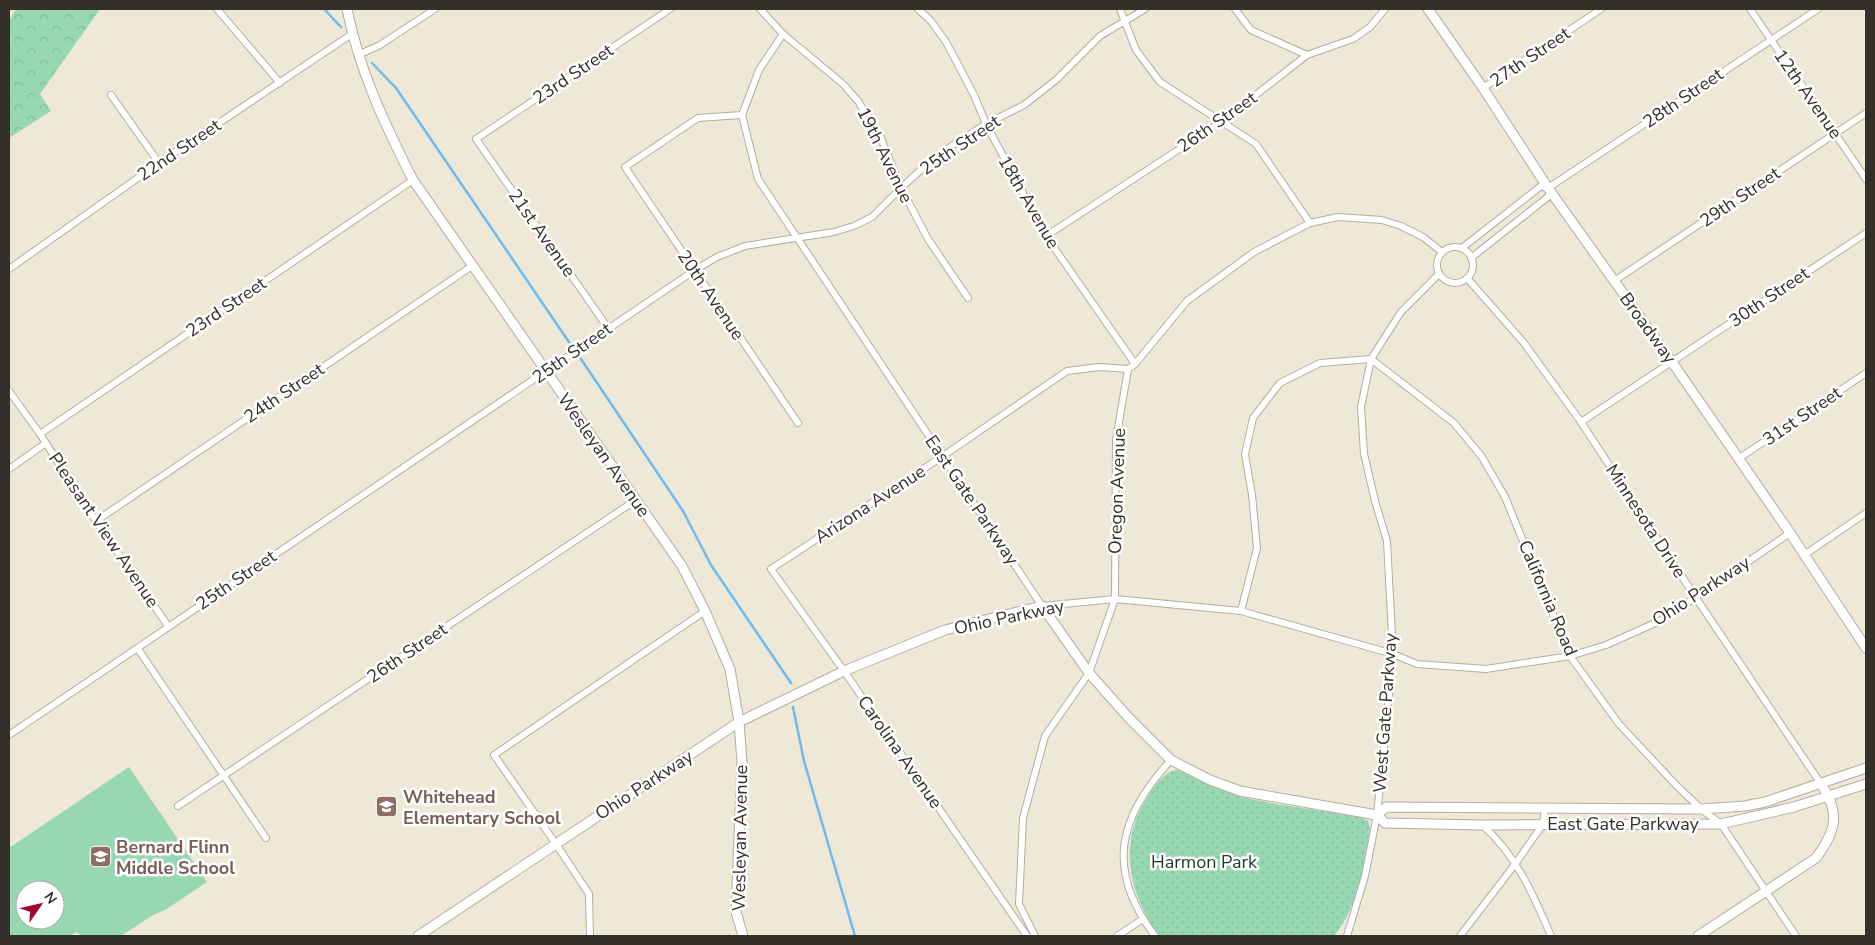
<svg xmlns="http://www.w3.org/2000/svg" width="1875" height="945" viewBox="0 0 1875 945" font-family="'Nunito Sans',sans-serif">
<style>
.grass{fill:#97d8b3;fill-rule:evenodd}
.forest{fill:url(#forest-crowns)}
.park{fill:url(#park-dots)}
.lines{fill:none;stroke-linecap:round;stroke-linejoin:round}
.stream{stroke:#70baee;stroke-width:2.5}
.street-casing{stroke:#b4ae9e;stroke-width:8}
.secondary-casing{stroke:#b4ae9e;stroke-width:11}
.street{stroke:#fff;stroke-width:6}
.secondary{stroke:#fff;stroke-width:9}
.labels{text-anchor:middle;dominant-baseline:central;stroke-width:5;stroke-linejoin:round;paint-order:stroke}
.street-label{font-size:18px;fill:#323029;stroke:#fff}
.education-label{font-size:18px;font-weight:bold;fill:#785e54;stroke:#fff;text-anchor:start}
.park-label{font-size:18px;fill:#153a28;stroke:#fff}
</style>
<defs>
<pattern id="forest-crowns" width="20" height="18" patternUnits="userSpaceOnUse" patternTransform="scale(1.25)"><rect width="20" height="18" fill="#97d8b3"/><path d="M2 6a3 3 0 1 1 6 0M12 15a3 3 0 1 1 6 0" fill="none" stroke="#83ba9a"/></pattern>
<pattern id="park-dots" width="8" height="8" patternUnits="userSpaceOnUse" patternTransform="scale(1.25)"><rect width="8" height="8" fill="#97d8b3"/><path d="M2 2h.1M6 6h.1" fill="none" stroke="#83ba9a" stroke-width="1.8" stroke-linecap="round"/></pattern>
</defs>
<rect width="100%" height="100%" fill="#eee8d7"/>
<path class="grass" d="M129,767l78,115 -42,28 -12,5 -32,21h-40l-4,-4 -7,4h-61v-88zM25,890h30v30h-30z"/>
<polygon class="forest" points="16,9 100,9 40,94 51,111 9,138 9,21"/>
<path class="park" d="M1177,770l64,27 35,7 84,13 8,4 2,8c-6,36 -12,78 -36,107h-175c-32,-45 -42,-97 -8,-144 6,-9 14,-21 26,-22z"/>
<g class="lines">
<g class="stream">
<polyline points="324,9 341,27"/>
<polyline points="372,63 396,88 571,345"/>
<polyline points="579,356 683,511 711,565 791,683"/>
<polyline points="793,707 804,761 855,936"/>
</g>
<defs>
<g id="street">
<polyline points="217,9 280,83"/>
<polyline points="760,9 783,34 843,84 858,101 881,138 901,188 928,239 968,298"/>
<polyline points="918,9 931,21 946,42 974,95 986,124 1046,236 1135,364"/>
<polyline points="1120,9 1136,50 1160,82 1256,144 1310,223"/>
<polyline points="1235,9 1251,30 1307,55"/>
<polyline points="1750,9 1866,179"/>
<polyline points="783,34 759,70 742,115 758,179 1042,606 1115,599 1241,611 1393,654 1417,664 1486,669 1570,656 1606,645 1662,620 1790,533"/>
<polyline points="358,55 380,45 435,9"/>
<polyline points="1483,88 1601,9"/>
<polyline points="111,95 159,163"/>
<polyline points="742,115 698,118 625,167 798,423"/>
<polyline points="1548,188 1818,9"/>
<polyline points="1046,236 1221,122 1307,55 1353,39 1370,27 1385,9"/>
<circle cx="1455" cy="265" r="18"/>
<polyline points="1462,248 1541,186 1548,188"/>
<polyline points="1471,258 1549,196 1549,189"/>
<polyline points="9,269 159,163 352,34"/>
<polyline points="1467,278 1524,343 1581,422 1696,598 1821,784"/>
<polyline points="1614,281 1866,113"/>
<polyline points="608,328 476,139 670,9"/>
<polyline points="9,391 40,434 96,521 168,626"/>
<polyline points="1581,422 1866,233"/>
<polyline points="40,434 413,180"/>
<polyline points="1738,459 1866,373"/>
<polyline points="9,469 46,443"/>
<polyline points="96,521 472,266"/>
<polyline points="1804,555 1866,513"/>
<polyline points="1241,611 1257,548 1252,495 1245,454 1253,418 1280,383 1320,363 1371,359 1454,423 1482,457 1505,497 1570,656 1619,724 1675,784 1701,809 1721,824 1796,936"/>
<polyline points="138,649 266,838"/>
<polyline points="9,735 695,270 717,257 745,246 834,232 854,226 872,217 901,188 936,156 986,124 1024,105 1056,80 1100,36 1145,9"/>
<polyline points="178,806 636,500"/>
<path d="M1482,825c34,29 52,71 69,111"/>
<polyline points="590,936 589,894 556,844 494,755 705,611"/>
<polyline points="1027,936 844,671 771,569 943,456 1067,371 1099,367 1128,369"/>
<polyline points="1035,936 1019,904 1023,818 1045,736 1089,673 1115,599 1116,440 1128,369 1135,364 1187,301 1254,252 1310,223 1338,217 1382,220 1401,226 1423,237 1442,252"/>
<polyline points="1117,936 1143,919"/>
<path d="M1155,936c-50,-66 -37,-119 16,-176"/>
<polyline points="1347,936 1365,876 1377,815 1393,654 1387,541 1375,501 1364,454 1361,407 1371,359 1401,312 1439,274"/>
<polyline points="1460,936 1516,863 1543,824 1545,808"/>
</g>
<g id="secondary">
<path d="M347,9c12,61 38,116 66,171l269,386 23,45 25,58 9,53 3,40 -6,150 7,24"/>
<polyline points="1428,9 1483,88 1548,188 1672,362 1790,533 1866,648"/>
<polyline points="1377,815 1386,807 1701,809 1745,806 1765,802 1866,768"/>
<polyline points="418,936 739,722 844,671 945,630 1042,606 1089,673 1129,718 1171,760 1210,780 1240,791 1377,815 1385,823 1482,825 1721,824 1794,807 1866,784"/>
<path d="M1698,936l118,-78c20,-27 25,-45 5,-74"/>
</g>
</defs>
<use href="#street" class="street-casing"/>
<use href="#secondary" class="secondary-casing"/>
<use href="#street" class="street"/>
<use href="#secondary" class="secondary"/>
</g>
<defs>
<symbol id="school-square" viewBox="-11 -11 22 22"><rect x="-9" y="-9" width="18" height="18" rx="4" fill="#8d6e63" stroke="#fff"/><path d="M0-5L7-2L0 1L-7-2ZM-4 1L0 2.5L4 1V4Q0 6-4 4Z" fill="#fff"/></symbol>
</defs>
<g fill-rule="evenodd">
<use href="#school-square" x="374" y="794" width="25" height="25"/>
<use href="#school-square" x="88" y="844" width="25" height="25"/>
</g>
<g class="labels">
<g class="street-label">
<text transform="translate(1530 57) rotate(-34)">27th Street</text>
<text transform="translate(573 74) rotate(-34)">23rd Street</text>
<text transform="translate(1808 94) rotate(55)">12th Avenue</text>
<text transform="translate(1683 98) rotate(-34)">28th Street</text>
<text transform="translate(1217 122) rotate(-35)">26th Street</text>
<text transform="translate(960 145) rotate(-34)">25th Street</text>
<text transform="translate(179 150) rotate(-34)">22nd Street</text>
<text transform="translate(885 155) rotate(64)">19th Avenue</text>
<text transform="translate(1740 197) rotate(-34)">29th Street</text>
<text transform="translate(1029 202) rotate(60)">18th Avenue</text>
<text transform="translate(542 233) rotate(55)">21st Avenue</text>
<text transform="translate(711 295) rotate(56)">20th Avenue</text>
<text transform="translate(1769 297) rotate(-34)">30th Street</text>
<text transform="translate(226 307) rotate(-34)">23rd Street</text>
<text transform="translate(1648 328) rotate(54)">Broadway</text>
<text transform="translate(572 353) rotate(-35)">25th Street</text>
<text transform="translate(284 393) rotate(-34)">24th Street</text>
<text transform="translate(1802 416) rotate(-34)">31st Street</text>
<text transform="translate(604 455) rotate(55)">Wesleyan Avenue</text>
<text transform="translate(1117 491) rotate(-88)">Oregon Avenue</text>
<text transform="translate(972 500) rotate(56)">East Gate Parkway</text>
<text transform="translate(870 504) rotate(-33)">Arizona Avenue</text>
<text transform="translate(1646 521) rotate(57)">Minnesota Drive</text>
<text transform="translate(104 530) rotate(56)">Pleasant View Avenue</text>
<text transform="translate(236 580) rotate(-34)">25th Street</text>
<text transform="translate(1701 591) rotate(-33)">Ohio Parkway</text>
<text transform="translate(1548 598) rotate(67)">California Road</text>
<text transform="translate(1009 617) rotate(-12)">Ohio Parkway</text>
<text transform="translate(407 653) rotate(-34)">26th Street</text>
<text transform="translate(1385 713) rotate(-86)">West Gate Parkway</text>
<text transform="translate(900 752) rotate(55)">Carolina Avenue</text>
<text transform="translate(644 785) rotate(-33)">Ohio Parkway</text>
<text x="1623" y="824">East Gate Parkway</text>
<text transform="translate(740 838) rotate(-89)">Wesleyan Avenue</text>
</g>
<g class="education-label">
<text x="403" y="797">Whitehead<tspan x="403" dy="21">Elementary School</tspan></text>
<text x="116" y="847">Bernard Flinn<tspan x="116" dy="21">Middle School</tspan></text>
</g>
<g class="park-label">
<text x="1204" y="862">Harmon Park</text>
</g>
</g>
<rect width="1875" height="945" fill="none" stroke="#323029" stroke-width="20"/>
<g transform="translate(40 905) rotate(56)"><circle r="24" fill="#ffffff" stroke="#adaca9"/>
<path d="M0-4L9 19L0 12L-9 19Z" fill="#a4062c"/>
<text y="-8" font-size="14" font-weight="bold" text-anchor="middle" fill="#323029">N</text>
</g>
</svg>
